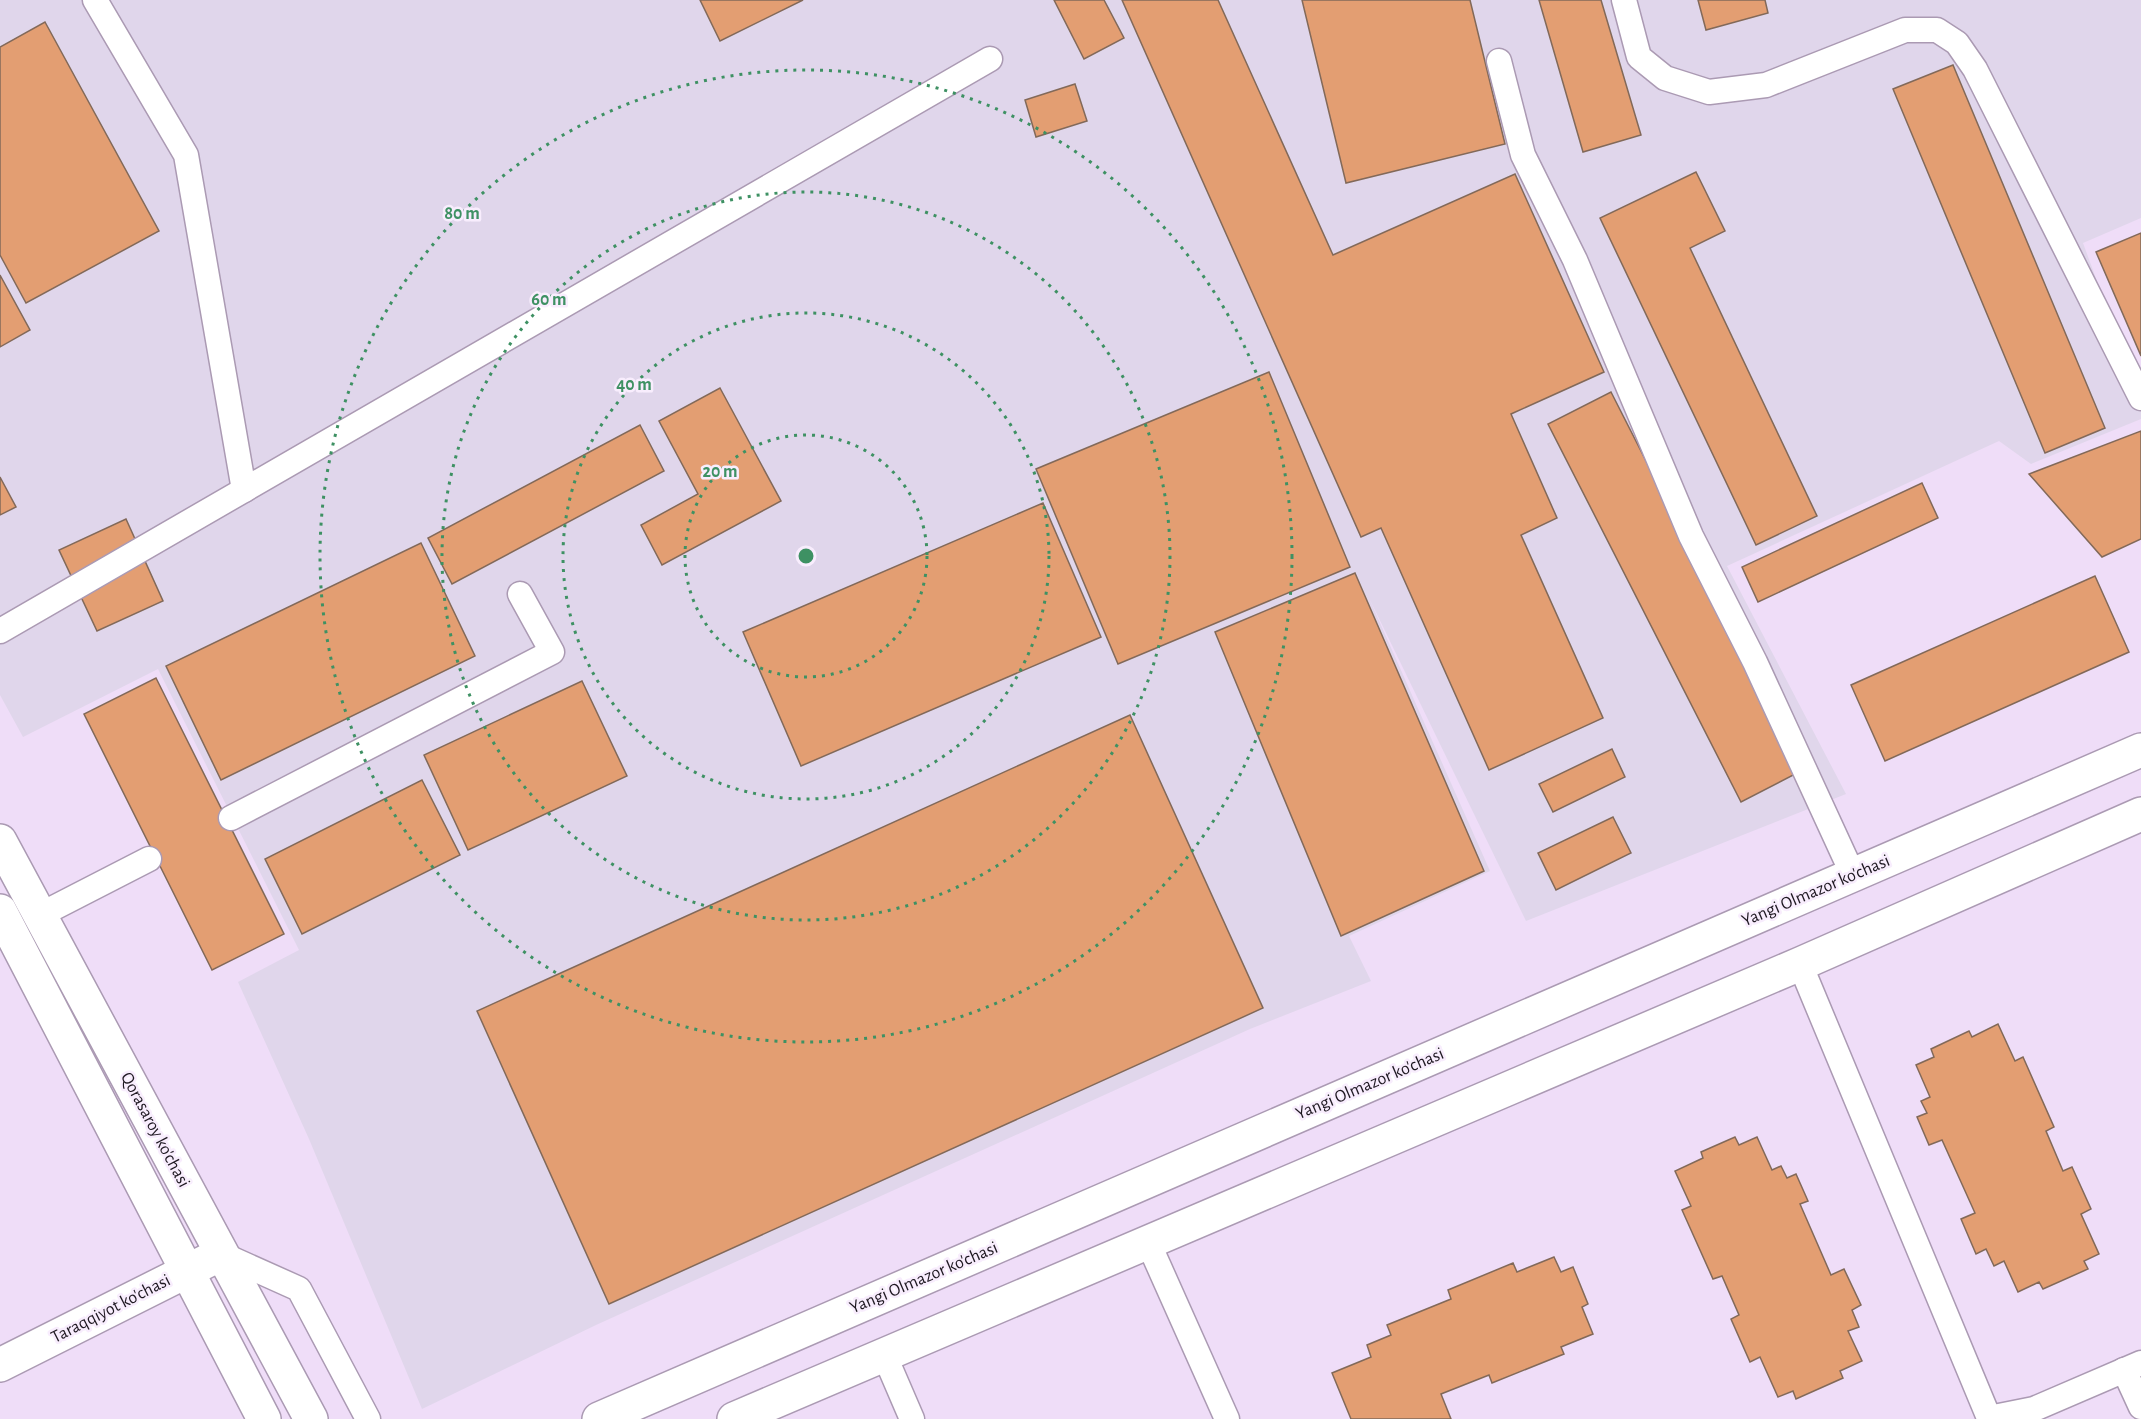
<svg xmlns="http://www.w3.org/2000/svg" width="2141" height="1419" viewBox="0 0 2141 1419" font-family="'Alegreya Sans',sans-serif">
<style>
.industrial{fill:#e0d6eb}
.building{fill:#e39e72;stroke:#826959;stroke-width:1.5}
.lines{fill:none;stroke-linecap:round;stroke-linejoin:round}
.lane-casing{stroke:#ab9ab3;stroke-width:27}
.street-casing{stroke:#ab9ab3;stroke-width:36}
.secondary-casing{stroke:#ab9ab3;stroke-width:36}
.lane{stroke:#fff;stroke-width:24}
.street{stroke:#fff;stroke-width:33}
.secondary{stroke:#fff;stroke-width:33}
.ring{fill:none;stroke:#3e9163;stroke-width:3;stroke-dasharray:3 6}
.labels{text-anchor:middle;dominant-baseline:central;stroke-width:5;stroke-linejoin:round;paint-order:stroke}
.street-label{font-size:18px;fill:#1e1821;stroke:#f8edfd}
.centre{fill:#3e9163;stroke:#f8edfd;stroke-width:3}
.ring-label{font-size:18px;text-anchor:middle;font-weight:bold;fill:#3e9163;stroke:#f8edfd;stroke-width:5;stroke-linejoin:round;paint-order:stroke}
</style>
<rect width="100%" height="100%" fill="#efddf8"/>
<polygon class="industrial" points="0,0 2141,0 2141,218 2083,243 2141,401 2141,419 2031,464 1999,441 1727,566 1846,794 1526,921 1369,598 1490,871 1349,936 1371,981 1250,1029 596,1325 422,1409 309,1139 238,982 299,950 158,669 23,737 0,695"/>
<g class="building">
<polygon points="700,0 803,0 720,41"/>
<polygon points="1054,0 1104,0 1124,38 1084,59"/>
<polygon points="1122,0 1218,0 1333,255 1515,174 1604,372 1511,414 1557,518 1521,535 1603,718 1489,770 1381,528 1361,537"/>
<polygon points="1302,0 1470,0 1505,144 1346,183"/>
<polygon points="1539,0 1601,0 1641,135 1583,152"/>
<polygon points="1698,0 1765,0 1768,13 1706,30"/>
<polygon points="45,22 159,231 26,303 0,255 0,47"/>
<polygon points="1953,65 2105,428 2045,453 1893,89"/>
<polygon points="1075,84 1087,121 1036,137 1025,100"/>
<polygon points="1696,172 1725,231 1690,248 1817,516 1756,545 1600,218"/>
<polygon points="2141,233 2141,356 2096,252"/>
<polygon points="0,275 30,330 0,347"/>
<polygon points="1269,372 1350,567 1118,664 1036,469"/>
<polygon points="720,388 781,501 662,565 641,525 698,494 659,421"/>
<polygon points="1611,392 1803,770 1741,802 1548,424"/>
<polygon points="640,425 664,471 452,584 428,538"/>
<polygon points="2141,431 2141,539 2102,557 2029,474"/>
<polygon points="0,477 16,507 0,515"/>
<polygon points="1922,483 1938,518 1758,602 1742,567"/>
<polygon points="1043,503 1101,637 801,766 743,632"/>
<polygon points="126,519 163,601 97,631 59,550"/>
<polygon points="421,543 475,656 221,780 166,666"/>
<polygon points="1355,573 1484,871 1341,936 1215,632"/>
<polygon points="2095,576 2129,652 1885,761 1851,685"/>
<polygon points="156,678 284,934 212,970 84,714"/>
<polygon points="582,681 627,776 468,850 424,755"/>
<polygon points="1130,715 1263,1008 609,1304 477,1011"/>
<polygon points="1612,749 1625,777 1553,812 1539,784"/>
<polygon points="422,780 460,855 302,934 265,859"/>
<polygon points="1613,817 1631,853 1556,890 1538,853"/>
<polygon points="1998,1024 2015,1061 2023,1057 2054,1127 2046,1131 2063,1171 2072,1167 2091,1209 2081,1214 2099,1254 2084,1261 2088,1269 2043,1289 2039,1282 2018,1292 2004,1261 1994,1266 1986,1249 1976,1254 1961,1219 1975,1213 1942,1140 1929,1145 1917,1117 1927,1113 1921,1101 1930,1097 1916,1065 1934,1057 1931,1049 1969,1031 1972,1037"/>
<polygon points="1735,1137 1739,1145 1757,1137 1772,1170 1781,1166 1787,1178 1796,1174 1808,1201 1800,1204 1831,1275 1844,1269 1861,1305 1852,1310 1859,1327 1848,1331 1862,1361 1840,1371 1843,1378 1796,1399 1793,1391 1778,1397 1760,1357 1750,1362 1731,1319 1739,1315 1722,1276 1713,1279 1682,1210 1691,1206 1675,1171 1703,1158 1701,1152"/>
<polygon points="1554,1257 1561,1272 1573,1267 1588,1304 1582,1307 1593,1334 1561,1347 1564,1354 1492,1383 1489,1375 1441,1394 1451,1419 1351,1419 1332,1373 1371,1357 1367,1345 1391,1335 1387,1325 1451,1299 1448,1290 1513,1263 1517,1272"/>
</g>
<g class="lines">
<defs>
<g id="lane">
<polyline points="95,0 186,155 244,490"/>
<polyline points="1624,0 1639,57 1665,78 1709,92 1766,85 1905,30 1937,30 1957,43 1975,69 2141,398"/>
<polyline points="1499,61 1523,155 1575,260 1691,536 1755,662 1853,875"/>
<polyline points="0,631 990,59"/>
<polyline points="231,818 552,652 520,594"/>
<polyline points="40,915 149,859"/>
<polyline points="1800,964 1989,1418 2034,1409 2141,1363"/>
<polyline points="1148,1242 1227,1419"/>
<polyline points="221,1254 299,1289 368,1419"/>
<polyline points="884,1354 912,1419"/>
<polyline points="2124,1370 2141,1407"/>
</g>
<polyline id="street" points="0,1365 221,1254"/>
<g id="secondary">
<polyline points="0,841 311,1419"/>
<polyline points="0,911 264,1419"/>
<polyline points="599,1419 2141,750"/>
<polyline points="734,1419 1800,964 2141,814"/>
</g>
</defs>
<use href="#lane" class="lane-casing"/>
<use href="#street" class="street-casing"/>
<use href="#secondary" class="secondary-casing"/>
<use href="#lane" class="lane"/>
<use href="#street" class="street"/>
<use href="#secondary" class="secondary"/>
</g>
<g class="ring">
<circle cx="806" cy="556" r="121"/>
<circle cx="806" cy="556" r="243"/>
<circle cx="806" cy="556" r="364"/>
<circle cx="806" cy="556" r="486"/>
</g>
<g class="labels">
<g class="street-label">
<text transform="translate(1816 891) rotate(-23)">Yangi Olmazor ko'chasi</text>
<text transform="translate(1370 1084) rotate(-23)">Yangi Olmazor ko'chasi</text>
<text transform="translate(155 1130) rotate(62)">Qorasaroy ko'chasi</text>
<text transform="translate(924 1278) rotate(-23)">Yangi Olmazor ko'chasi</text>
<text transform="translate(111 1309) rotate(-27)">Taraqqiyot ko'chasi</text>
</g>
</g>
<circle cx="806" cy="556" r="9" class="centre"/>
<g class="ring-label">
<text x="462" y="219">80 m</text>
<text x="549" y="305">60 m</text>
<text x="634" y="390">40 m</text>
<text x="720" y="477">20 m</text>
</g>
</svg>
